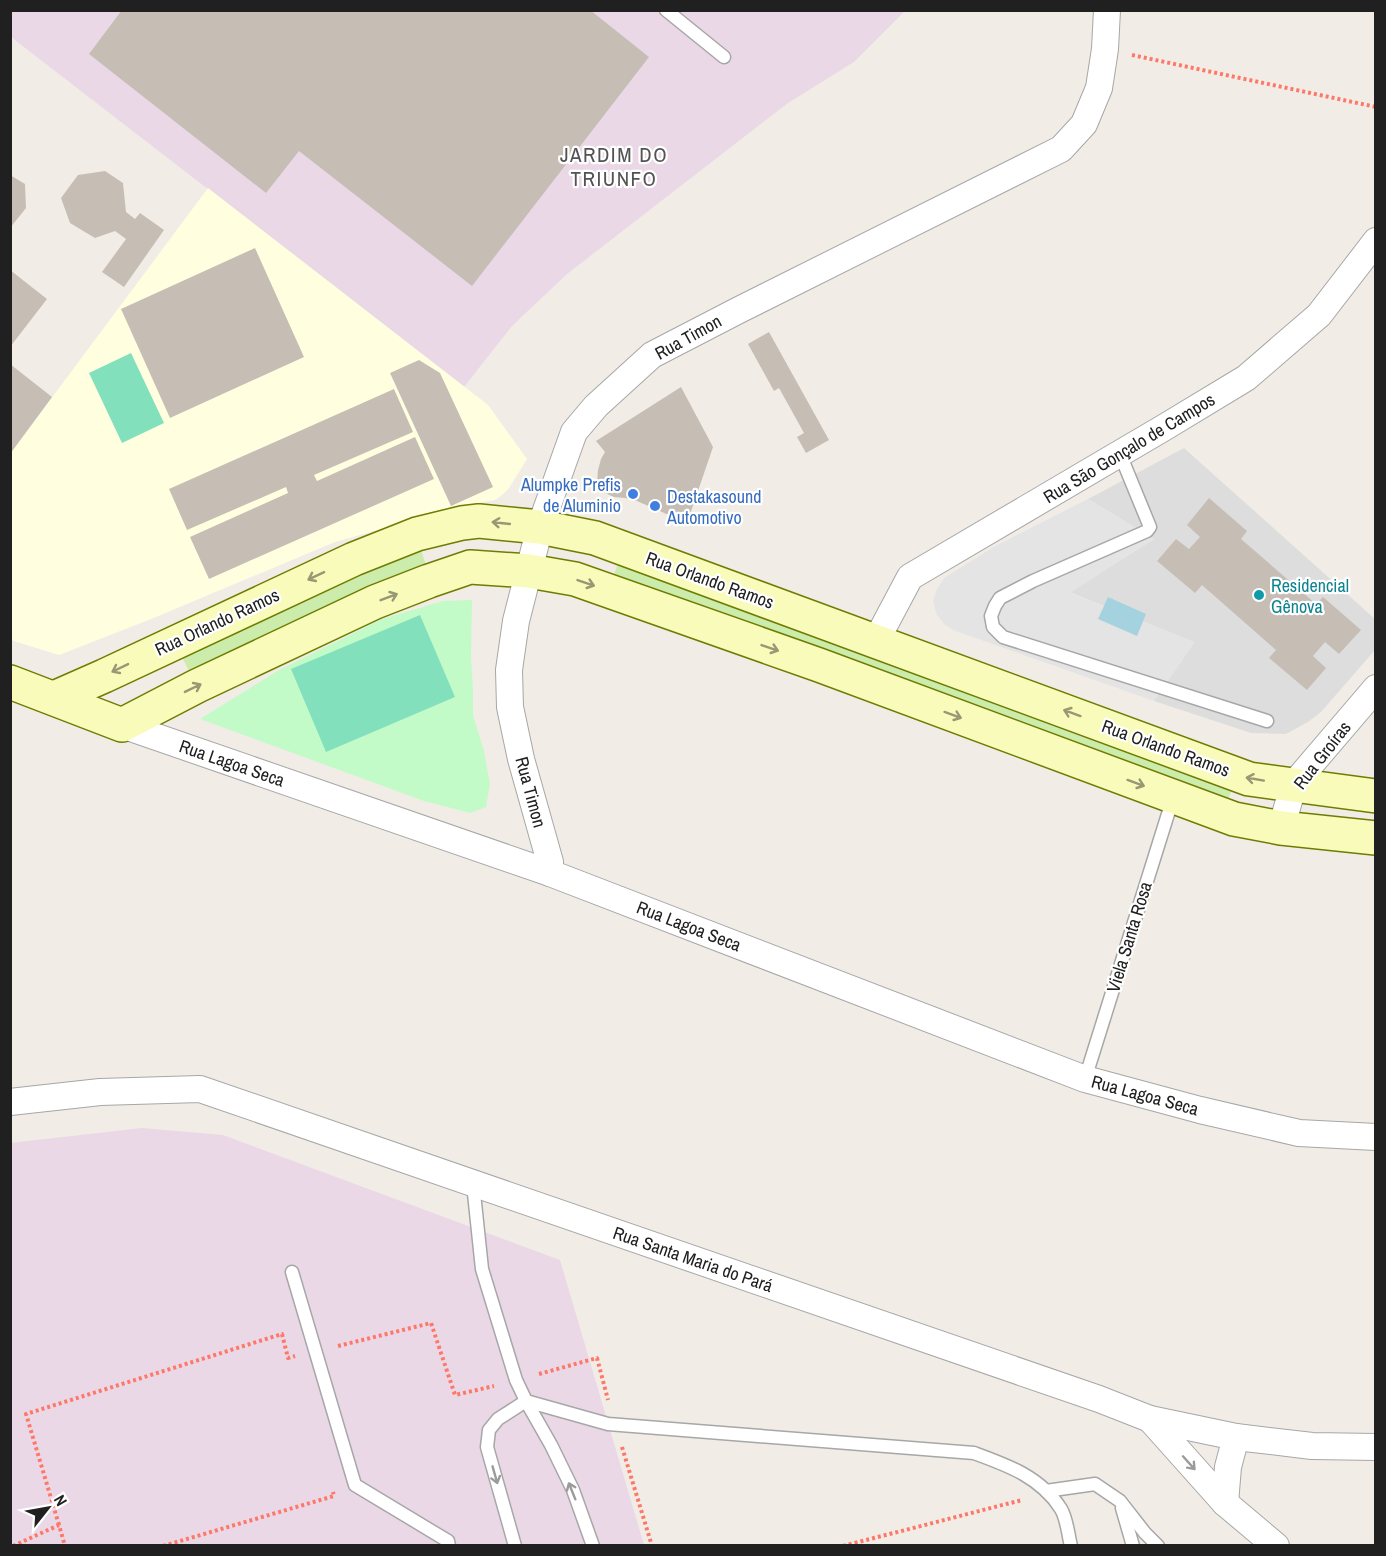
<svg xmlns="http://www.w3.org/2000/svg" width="1386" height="1556" viewBox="0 0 1386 1556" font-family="'Archivo Narrow',sans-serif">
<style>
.residential{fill:#dedddd}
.industrial{fill:#ead8e7}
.education{fill:#ffffe0}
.grass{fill:#cbecab}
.park{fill:#c2fbc7}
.pitch{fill:#82e1bc}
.parking{fill:#e4e4e4}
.water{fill:#a5d2df}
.building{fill:#c6bdb5}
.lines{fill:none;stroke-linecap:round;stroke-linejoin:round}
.lane-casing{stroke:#a7a7a7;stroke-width:15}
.street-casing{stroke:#a7a7a7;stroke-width:28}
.secondary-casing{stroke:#6f7c02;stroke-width:36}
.path{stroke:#fe786a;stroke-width:4;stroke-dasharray:3 3;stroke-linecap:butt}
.lane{stroke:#fff;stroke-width:12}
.street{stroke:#fff;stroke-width:26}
.secondary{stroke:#f8fbb9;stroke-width:33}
.oneway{stroke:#979874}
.oneway2{stroke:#9b9b9b}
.shop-dot{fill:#3f7fe0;stroke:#fff;stroke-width:2}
.culture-dot{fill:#0f9aa8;stroke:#fff;stroke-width:2}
.labels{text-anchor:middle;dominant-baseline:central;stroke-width:4.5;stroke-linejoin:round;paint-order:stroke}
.street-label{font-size:18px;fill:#202020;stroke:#fff}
.shop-label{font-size:18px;fill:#366cbe;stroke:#fff;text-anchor:end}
.culture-label{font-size:18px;fill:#0d838f;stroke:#fff;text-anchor:start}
.quarter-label{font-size:21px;letter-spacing:1.5px;fill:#535353;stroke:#fff}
</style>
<rect width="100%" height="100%" fill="#f1ede6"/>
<polygon class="residential" points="1184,448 1375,619 1375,650 1321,712 1308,722 1286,734 1251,733 1154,701 1194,642 1069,592 1154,539 1088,499"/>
<g class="industrial">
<polygon points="10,11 905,11 854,62 788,103 567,274 512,326 464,387 11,37"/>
<polygon points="142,1128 223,1135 560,1260 644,1545 11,1545 10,1143"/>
</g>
<polygon class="education" points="208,188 488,405 527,459 509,488 502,495 495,500 467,505 335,542 151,619 59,655 14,641 11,638 10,454"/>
<g class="grass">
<polygon points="420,546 427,569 191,675 180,653"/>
<polygon points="619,559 1233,786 1226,806 613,579"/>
</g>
<polygon class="park" points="472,600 471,658 473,689 473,715 484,751 490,784 486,807 470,813 424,801 200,719 279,670 382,619 443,601"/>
<g class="pitch">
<polygon points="131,353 164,423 122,443 89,373"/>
<polygon points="420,615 455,697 326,752 291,669"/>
</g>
<polygon class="parking" points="1088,499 1154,539 1070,593 1195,642 1154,701 953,630 944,624 937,615 933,601 937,589 944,578 997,545"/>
<polygon class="water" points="1108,597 1146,614 1137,636 1098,619"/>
<g class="building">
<polygon points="122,10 590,10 649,57 472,286 299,151 266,193 89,54"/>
<polygon points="105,171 123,183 126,212 135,219 140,213 164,230 124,287 102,272 126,239 115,231 95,238 70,223 61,198 78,175"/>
<polygon points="10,175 25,184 26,208 10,228"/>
<polygon points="255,248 304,357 170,418 121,309"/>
<polygon points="10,270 47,299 10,347"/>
<polygon points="769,332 829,440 806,453 797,437 804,433 779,388 774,391 748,344"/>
<polygon points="419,360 440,373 493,487 451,506 390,373"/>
<polygon points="10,364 52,397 10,454"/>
<polygon points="681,387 713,447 687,523 637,501 625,498 614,497 603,492 597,483 598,470 601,459 605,452 596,441"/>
<polygon points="394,389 413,432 314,475 317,481 415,437 434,479 209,579 190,537 288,493 286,487 187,530 169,489"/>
<polygon points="1209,498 1247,531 1241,539 1316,604 1323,597 1361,630 1339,654 1325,642 1313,656 1326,668 1307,690 1269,658 1276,650 1202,585 1195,593 1157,561 1176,539 1189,549 1200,537 1187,525"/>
</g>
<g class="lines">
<defs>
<g id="lane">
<polyline points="666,10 724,57"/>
<polyline points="1120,454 1150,527 1147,531 1033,581 1000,598 995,606 991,616 993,627 1003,637 1267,721"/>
<polyline points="1085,1079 1173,798"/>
<path d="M473,1184l9,85 34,111 10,21 82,23 366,29c33,12 67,24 87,56 6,10 7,25 10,37"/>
<polyline points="292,1272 355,1485 448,1541 449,1546"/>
<polyline points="1046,1491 1095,1484 1120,1501 1145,1533 1158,1546"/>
<polyline points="1122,1508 1133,1546"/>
<polyline points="515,1546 487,1447 489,1430 498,1419 526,1401 551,1445 573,1490 593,1546"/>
</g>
<g id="street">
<polyline points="876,641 910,577 1165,427 1246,378 1319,315 1376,241"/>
<polyline points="122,725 550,873 1085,1079 1200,1110 1299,1133 1376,1137"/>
<polyline points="1281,828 1294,784 1376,688"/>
<polyline points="550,873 550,862 521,759 510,707 509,670 516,621 540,527 574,432 596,406 652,355 739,310 1061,149 1084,124 1099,88 1105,49 1107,10"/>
<polyline points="10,1102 100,1092 200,1089 1099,1399 1150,1419 1236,1437 1312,1446 1376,1447"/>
<polyline points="1150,1419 1225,1503 1228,1467 1236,1437"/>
<polyline points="1225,1503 1276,1546"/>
</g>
<g id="secondary">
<polyline points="10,682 122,725 197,686 375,602 429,581 470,567 529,571 575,579 819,665 1234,819 1281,828 1376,838"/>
<polyline points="54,698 104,676 354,559 417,534 462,523 479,521 540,527 595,538 1249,779 1376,796"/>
</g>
</defs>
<use href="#lane" class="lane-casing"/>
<use href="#street" class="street-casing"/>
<use href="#secondary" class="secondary-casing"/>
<g class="path">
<polyline points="1132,55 1376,107"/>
<polyline points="338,1346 431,1323 455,1395 494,1386"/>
<polyline points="539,1374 597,1358 608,1400"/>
<polyline points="622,1447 652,1546"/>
<polyline points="59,1525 26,1414 282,1334 288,1358 295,1356"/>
<polyline points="13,1546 59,1525 65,1546"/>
<polyline points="163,1546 334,1496 333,1492"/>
<polyline points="843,1546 1022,1500"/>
</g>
<use href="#lane" class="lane"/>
<use href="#street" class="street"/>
<use href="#secondary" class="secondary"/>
</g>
<defs><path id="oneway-shaft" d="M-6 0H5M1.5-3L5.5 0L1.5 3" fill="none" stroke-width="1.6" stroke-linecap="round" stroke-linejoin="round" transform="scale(1.5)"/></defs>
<g class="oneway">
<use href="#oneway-shaft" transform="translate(501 523) rotate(-174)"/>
<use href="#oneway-shaft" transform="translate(316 576) rotate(155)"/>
<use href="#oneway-shaft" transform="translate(586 583) rotate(19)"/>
<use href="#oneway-shaft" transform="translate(389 597) rotate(-21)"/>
<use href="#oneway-shaft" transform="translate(770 648) rotate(19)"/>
<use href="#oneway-shaft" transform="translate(120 668) rotate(154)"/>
<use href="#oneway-shaft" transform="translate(193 688) rotate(-26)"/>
<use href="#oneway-shaft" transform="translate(1072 713) rotate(-160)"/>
<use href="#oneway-shaft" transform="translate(953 715) rotate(20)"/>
<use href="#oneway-shaft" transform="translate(1255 779) rotate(-170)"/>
<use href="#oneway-shaft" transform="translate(1136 783) rotate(20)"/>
</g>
<g class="oneway2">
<use href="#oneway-shaft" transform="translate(1189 1463) rotate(48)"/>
<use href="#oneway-shaft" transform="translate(495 1475) rotate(74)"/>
<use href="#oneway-shaft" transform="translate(572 1491) rotate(-112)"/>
</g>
<g class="shop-dot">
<circle cx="633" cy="494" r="6"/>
<circle cx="655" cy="506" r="6"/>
</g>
<circle class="culture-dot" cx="1259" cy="595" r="6"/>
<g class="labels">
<g class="street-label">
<text transform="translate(688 337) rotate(-29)">Rua Timon</text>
<text transform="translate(1129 448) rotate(-31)">Rua São Gonçalo de Campos</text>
<text transform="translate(710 580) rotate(20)">Rua Orlando Ramos</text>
<text transform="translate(217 622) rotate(-25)">Rua Orlando Ramos</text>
<text transform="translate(1166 748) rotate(20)">Rua Orlando Ramos</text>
<text transform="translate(1322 755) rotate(-52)">Rua Groíras</text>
<text transform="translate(232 763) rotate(19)">Rua Lagoa Seca</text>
<text transform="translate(531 792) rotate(75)">Rua Timon</text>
<text transform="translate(689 926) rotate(21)">Rua Lagoa Seca</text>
<text transform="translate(1129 937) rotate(-73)">Viela Santa Rosa</text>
<text transform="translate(1145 1095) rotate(15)">Rua Lagoa Seca</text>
<text transform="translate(693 1259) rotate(19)">Rua Santa Maria do Pará</text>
</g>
<g class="shop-label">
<text x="621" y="484">Alumpke Prefis<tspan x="621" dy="21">de Aluminio</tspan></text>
<text x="667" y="496" text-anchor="start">Destakasound<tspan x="667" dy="21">Automotivo</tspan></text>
</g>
<g class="culture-label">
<text x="1271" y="585">Residencial<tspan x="1271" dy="21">Gênova</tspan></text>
</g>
<g class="quarter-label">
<text x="614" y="154">JARDIM DO<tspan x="614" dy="24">TRIUNFO</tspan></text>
</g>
</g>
<rect width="1386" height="1556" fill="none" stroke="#202020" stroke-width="24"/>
<g transform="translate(48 1508) rotate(59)" stroke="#ffffff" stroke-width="4.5" paint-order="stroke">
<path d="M0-4.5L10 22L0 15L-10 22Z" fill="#202020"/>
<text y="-9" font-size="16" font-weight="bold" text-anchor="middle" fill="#202020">N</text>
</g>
</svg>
